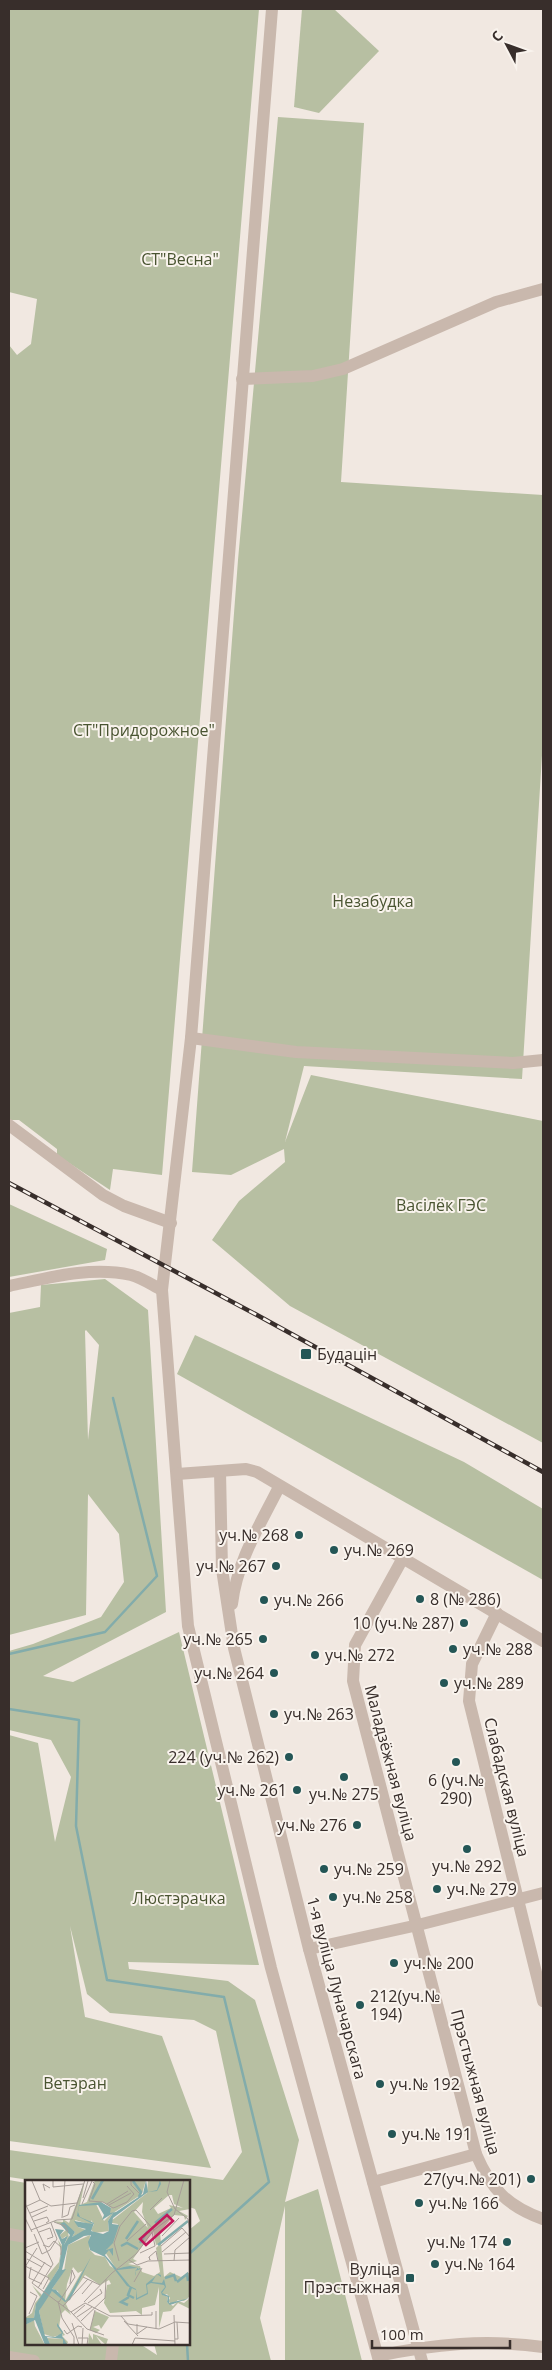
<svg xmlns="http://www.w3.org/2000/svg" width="552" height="2370" viewBox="0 0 552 2370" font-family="'Open Sans',sans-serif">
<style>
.green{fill:#b7bfa2;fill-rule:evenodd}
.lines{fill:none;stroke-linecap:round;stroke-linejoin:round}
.stream{stroke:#82acab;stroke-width:2.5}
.minor{stroke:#c9b8ad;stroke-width:12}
.rail-casing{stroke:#382e2b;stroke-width:4.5}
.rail{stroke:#f9f3ed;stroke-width:2.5;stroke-dasharray:8;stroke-linecap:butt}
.poi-dot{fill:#245656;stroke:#f9f3ed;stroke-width:2}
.labels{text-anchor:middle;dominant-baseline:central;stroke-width:4;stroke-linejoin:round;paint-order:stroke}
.park-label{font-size:16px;fill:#495431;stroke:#f9f3ed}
.poi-label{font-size:16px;fill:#382e2b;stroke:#f9f3ed;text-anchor:start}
.street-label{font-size:16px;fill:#382e2b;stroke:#f9f3ed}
.inset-river{fill:none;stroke:#82acab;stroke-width:2.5}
.inset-road{fill:none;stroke:#a79e98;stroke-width:1}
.view{fill:#c2185b;fill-opacity:0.15;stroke:#c2185b;stroke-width:2.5}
.inset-edge{fill:none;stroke:#382e2b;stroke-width:2.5}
</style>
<rect width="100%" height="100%" fill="#f1e8e1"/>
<g class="green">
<polygon points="9,9 259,9 162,1175 113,1169 110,1190 57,1155 57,1149 19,1120 9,1120 9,345 17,355 31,344 37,299 9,292"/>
<polygon points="302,9 334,9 379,51 319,113 294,107"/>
<polygon points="278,117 364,123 341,482 543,495 543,739 522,1079 304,1066 285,1142 311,1075 543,1121 543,1443 290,1306 212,1240 239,1201 285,1162 284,1149 231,1175 192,1172 238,560"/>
<polygon points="9,1204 107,1249 105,1260 9,1277"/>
<path d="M105,1279l43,31 18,302 -123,64 30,6 106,-50 80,333 -131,-3 1,7 99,12 27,19 44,140 -14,62 33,-13 44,172h-77v-155l-25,112 11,43h-262v-181l17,3v161h114l17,11 -3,-11h35v-114l11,-9 -5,-12 -6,-2v-26h-153l-27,-4v-27l214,30 19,-28 -26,-121 -22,-11 -84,-7 -23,-19 -17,-68 15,91 77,19 49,132 -202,-27v-406l29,8 17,99 16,-65 -20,-37 -42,-10v-79l24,-7 68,-27 23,-35 -5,-48 -31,-40 -2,121 -77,20v-322l31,-6 1,-22zM86,1330l13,15 -11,95 -3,-109z"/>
<polygon points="195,1335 464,1462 543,1509 543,1580 177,1374"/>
</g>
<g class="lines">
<g class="stream">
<polyline points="9,1654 105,1632 157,1576 113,1398"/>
<polyline points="9,1709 79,1720 76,1826 107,1980 224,1997 269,2182 189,2254"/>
<polyline points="187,2344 188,2361"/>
</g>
<g class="minor">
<polyline points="272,9 191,1038 162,1290 188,1626 271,1968 379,2361"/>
<polyline points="242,379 313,376 343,369 496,302 543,289"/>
<polyline points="191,1038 296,1052 513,1063 543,1060"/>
<polyline points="9,1125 103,1195 124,1206 171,1223"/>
<path d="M9,1286c39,-8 81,-20 122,-11 11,3 21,10 31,15"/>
<polyline points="220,1471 222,1569 234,1648 309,1949 422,2361"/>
<polyline points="177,1474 246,1469 257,1472 543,1641"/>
<path d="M403,1558l-48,87 -2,36 123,473c15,35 31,52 67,65"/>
<path d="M232,1604c5,-43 28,-79 47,-117"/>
<polyline points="497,1613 472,1664 469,1701 543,2001"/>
<polyline points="309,1949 418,1925 543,1893"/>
<polyline points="373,2182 476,2154"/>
<polyline points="9,2234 26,2237"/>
<path d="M378,2356c56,-12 108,-17 165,-9"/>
<polyline points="9,2357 34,2361"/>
<polyline points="111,2361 113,2344"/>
</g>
<defs>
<polyline id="rail" points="9,1183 257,1315 543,1472"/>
</defs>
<use href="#rail" class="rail-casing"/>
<use href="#rail" class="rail"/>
</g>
<g class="poi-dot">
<rect x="300" y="1348" width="12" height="12" rx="2.5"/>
<circle cx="299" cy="1535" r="5"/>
<circle cx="334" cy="1550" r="5"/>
<circle cx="276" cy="1566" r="5"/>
<circle cx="420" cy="1599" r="5"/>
<circle cx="264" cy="1600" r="5"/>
<circle cx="464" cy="1623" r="5"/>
<circle cx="263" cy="1639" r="5"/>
<circle cx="453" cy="1649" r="5"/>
<circle cx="315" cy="1655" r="5"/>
<circle cx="274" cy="1673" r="5"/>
<circle cx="444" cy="1683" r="5"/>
<circle cx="274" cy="1714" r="5"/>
<circle cx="289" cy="1757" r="5"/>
<circle cx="456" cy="1762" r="5"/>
<circle cx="344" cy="1777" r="5"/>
<circle cx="297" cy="1790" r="5"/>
<circle cx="357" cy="1825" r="5"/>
<circle cx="467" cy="1849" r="5"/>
<circle cx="324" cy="1869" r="5"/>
<circle cx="437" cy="1889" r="5"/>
<circle cx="333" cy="1897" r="5"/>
<circle cx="394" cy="1963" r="5"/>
<circle cx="360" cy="2005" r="5"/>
<circle cx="380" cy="2084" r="5"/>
<circle cx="392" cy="2134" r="5"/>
<circle cx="531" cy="2179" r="5"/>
<circle cx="419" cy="2203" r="5"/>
<circle cx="507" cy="2242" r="5"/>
<circle cx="435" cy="2264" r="5"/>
<rect x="405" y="2273" width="10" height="10" rx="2.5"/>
</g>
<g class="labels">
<g class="park-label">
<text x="180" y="259">СТ"Весна"</text>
<text x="144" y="730">СТ"Придорожное"</text>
<text x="373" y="901">Незабудка</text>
<text x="441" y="1205">Васілёк ГЭС</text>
<text x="179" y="1898">Люстэрачка</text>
<text x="75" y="2083">Ветэран</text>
</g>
<g class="poi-label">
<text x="317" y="1354">Будацін</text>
<text x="289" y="1535" text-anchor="end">уч.№ 268</text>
<text x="344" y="1550">уч.№ 269</text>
<text x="266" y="1566" text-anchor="end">уч.№ 267</text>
<text x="430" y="1599">8 (№ 286)</text>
<text x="274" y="1600">уч.№ 266</text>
<text x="454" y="1623" text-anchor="end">10 (уч.№ 287)</text>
<text x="253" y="1639" text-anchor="end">уч.№ 265</text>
<text x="463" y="1649">уч.№ 288</text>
<text x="325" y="1655">уч.№ 272</text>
<text x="264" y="1673" text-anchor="end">уч.№ 264</text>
<text x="454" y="1683">уч.№ 289</text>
<text x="284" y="1714">уч.№ 263</text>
<text x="279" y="1757" text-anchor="end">224 (уч.№ 262)</text>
<text x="456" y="1780" text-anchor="middle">6 (уч.№<tspan x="456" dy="18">290)</tspan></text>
<text x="287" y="1790" text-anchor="end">уч.№ 261</text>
<text x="344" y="1794" text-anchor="middle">уч.№ 275</text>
<text x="347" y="1825" text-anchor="end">уч.№ 276</text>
<text x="467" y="1866" text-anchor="middle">уч.№ 292</text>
<text x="334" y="1869">уч.№ 259</text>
<text x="447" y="1889">уч.№ 279</text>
<text x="343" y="1897">уч.№ 258</text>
<text x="404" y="1963">уч.№ 200</text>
<text x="370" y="1996">212(уч.№<tspan x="370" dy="18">194)</tspan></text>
<text x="390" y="2084">уч.№ 192</text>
<text x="402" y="2134">уч.№ 191</text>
<text x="521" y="2179" text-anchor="end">27(уч.№ 201)</text>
<text x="429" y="2203">уч.№ 166</text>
<text x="497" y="2242" text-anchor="end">уч.№ 174</text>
<text x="445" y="2264">уч.№ 164</text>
<text x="400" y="2269" text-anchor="end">Вуліца<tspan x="400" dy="18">Прэстыжная</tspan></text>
</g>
<g class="street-label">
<text transform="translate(391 1763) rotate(75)">Маладзёжная вуліца</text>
<text transform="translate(507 1787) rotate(76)">Слабадская вуліца</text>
<text transform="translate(337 1988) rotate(75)">1-я вуліца Луначарскага</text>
<text transform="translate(476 2082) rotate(75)">Прэстыжная вуліца</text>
</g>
</g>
<g transform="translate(25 2180)">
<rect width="165" height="165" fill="#f1e8e1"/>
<path d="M60,0l-5,25 7,-3 8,-22h51l-4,14 -29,19 -5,8 1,10 -14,2 -4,-3 3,-6 -3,-4 1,5 -17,-5 3,7 8,3 -14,7 3,-5 -8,-5 2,11 -5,8 4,-10 -5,6 3,-6 -4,3 -2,-4 6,-5 -1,-4 -13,-5 11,1v-3l6,4zM78,22l8,6 -3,4 3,2 -7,7 -8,-17zM123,0h42v29l-11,2 9,5 -3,4 -1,-4 -10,-1 -14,17 4,45 6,-5 11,5 9,-5 -1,25 -5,4 -6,-1 -5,4 -5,-2 2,-4 -3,-4 -4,1 5,2 -1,5 6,4 5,-5 6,2 6,-5v11l-12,-6 -7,8 -8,1 -4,16v-41l-4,18 -13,3v7l-6,-4 -26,2 -6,-10 3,-18 4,-1 -2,-4 -9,5 -15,-10 -19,29 5,11 -6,-5 -4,4 -2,13 6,8 -3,1 6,6 -1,2h-17l-3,-6 16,1 -1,-3 1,-2 -10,3 -9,-3 -5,-23 9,-18 6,-3 5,6 -1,-5 -6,-2 12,-18 4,-26 22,-10 -1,14 6,6 10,2 5,9 7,4 -12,-18 12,-23 1,-5 -6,-1 -1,8v-10l36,-28zM144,15h3l2,9 9,4 -14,-3 2,3 -13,6 -4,-6zM118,22l-1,10 6,16 -14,-16zM128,51l3,14 4,-1 -4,4 4,24 -6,4 -12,-4 -2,-6 -12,-2 9,-3 -4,-2zM48,87l5,6 4,-2 -17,30 2,-17zM33,60l4,6 -3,22 -23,37 -2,13h-9l7,-5 3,-10 5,-6 -8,-12 10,10 8,-14 -3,-5 12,-14 2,-11zM70,131l14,6 -8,12 -2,-4 -6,2 7,3 -4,3 -6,-3zM9,140l1,6 10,19h-20v-20zM64,153l4,7v-6l15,5 -2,6 -10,-9 6,9h-14z" fill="#b7bfa2" fill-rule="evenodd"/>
<path d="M121,0l2,12 9,-2 3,-10 1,4 -4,7 -9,1 -35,26 -1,6 7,1 -6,18 -7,7 7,-2v8l-4,-6 -4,5 12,14 7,-2 6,-1 8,2v1l2,-1 1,1 -6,2 1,3v2l-1,-4v-1l2,-2v-1l-20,2 13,16 6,3 1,9 10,-5 -1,-9 12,-10 3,1v2l-4,-3 -5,8 10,1 2,-4 2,8 -4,6 7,3v7l21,-5 -20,7 -3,-3 1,-5 -6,-2 -1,-3 4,-5 -1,-2 -13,-2 -4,2 1,9 -12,6v-10l-9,-4 -22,-29 -15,-7 -2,-8 3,-7 -7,1 -16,9 -6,25 4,-1 -14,20 4,1 10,11 25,-44 -21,43 -5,2 -13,-11 -13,20 6,25 10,1 7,-4 -5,-7v-3l6,9 -1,4 5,8 -2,1h-2v-6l-16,-2 3,7 12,1h-17l-10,-25 -10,5v-7h9l2,-14 23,-36 3,-23 -7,-16 9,1 -4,5 2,4 6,-3 -4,9 6,-10 -10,-11 4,-2 11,10 -3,5 14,-8 -8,-2 -4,-6 19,3 -16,-8 2,-11 22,-3 10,6 -1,5 6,-1 27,-18zM73,25l6,10 -2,5 11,-7 -5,8 1,10 -6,3 -12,-3 3,-8 -14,-6 -2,-5 1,-6z" fill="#82acab" fill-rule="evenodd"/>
<path class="inset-river" d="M108,1l8,11 -2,5M67,19l11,-19M130,43l17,-14M101,59l12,-18M115,63l7,-11h3M133,65l30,-24M96,66l6,-3 11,6M140,98l9,-3 2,6M152,102l10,-8 1,7M106,107l-3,8 6,3M103,125l-7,-3 8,-5"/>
<path class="inset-road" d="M28,0v7l30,-3M106,0v5l8,8M145,0l-3,12 8,17 13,10 2,13M68,2l2,2 -6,17 14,1 10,6 3,-1M20,11l-2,-7 7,4M58,18l5,-17M15,20l11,6 26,-3M0,23l28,61 -15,24M57,24l10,-23M82,24l21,-13M84,25l22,-12M2,26l13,-6 -8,-19M91,27l11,-5 7,-8 -7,-8M125,30l12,-12M5,33l18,-7M7,37l15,-7M38,37l5,-2 2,-8 5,-2M0,38l7,14M37,38l3,-38M9,41l13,-4 2,4 -3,2M29,42l11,4 3,6M26,43l6,16M6,50l26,-10 15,-1 13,-39M14,52l11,-4 3,9 -6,2M9,54l8,20M137,56l17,-18M102,61l19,-17M18,65l6,2 5,-6 7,6v8M136,66l21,-18 8,9M0,68l14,-6M0,71l26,16M137,72l24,-20M115,73l15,-7 -3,-14M17,74l8,-4 7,-11M139,74l26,-1M124,77l1,3 -1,-3 7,-6 2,10M2,79l15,8M104,80l8,5 11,-4 42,-1M94,81l-5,-18 6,-17 12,-15 4,-1 18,20M149,81l1,-11 15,-13M0,86l24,12 -6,11M0,87l12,-19M6,87l-2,11 13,6M58,97l17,8M109,102l8,-14M7,103l39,29 14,-9 25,13h11l7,8 31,5 16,-7 15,1M7,103l13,-21M57,114l11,-13M33,121l4,17 12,19v8M34,122l16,-25 -3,-7 -2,14M59,122l28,-29 24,-19 18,-24 20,-15 10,-35M63,123l14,-10 -2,-4M38,126l25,-27M46,132l16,17 17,6M4,134l8,-18 -7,-4M48,135l12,-10M149,135l1,30M96,136l31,-1v-3M52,137l15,-10M56,141l24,-23 1,-19M99,141l14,15M47,143l7,22M112,144v10l10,-7M131,148v-17M39,150l3,4 11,-8 4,1M65,150l5,-20M53,158h10l-1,7M150,159h3l-1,-17M57,165l1,-17M107,165l3,-7 40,3"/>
<path class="view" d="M142,35l6,6 -27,24 -6,-6z"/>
<rect width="165" height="165" class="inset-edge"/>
</g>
<rect width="552" height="2370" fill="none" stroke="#382e2b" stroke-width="20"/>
<g transform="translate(507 45) rotate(311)" stroke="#f9f3ed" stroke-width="4" paint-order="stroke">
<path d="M0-4L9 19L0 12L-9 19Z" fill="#382e2b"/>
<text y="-8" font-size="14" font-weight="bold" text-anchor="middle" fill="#382e2b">С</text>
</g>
<path d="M372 2340v8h138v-8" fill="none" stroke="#382e2b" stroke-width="2.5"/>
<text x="380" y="2340" font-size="15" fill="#382e2b" stroke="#f9f3ed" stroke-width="4" paint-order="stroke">100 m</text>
</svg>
